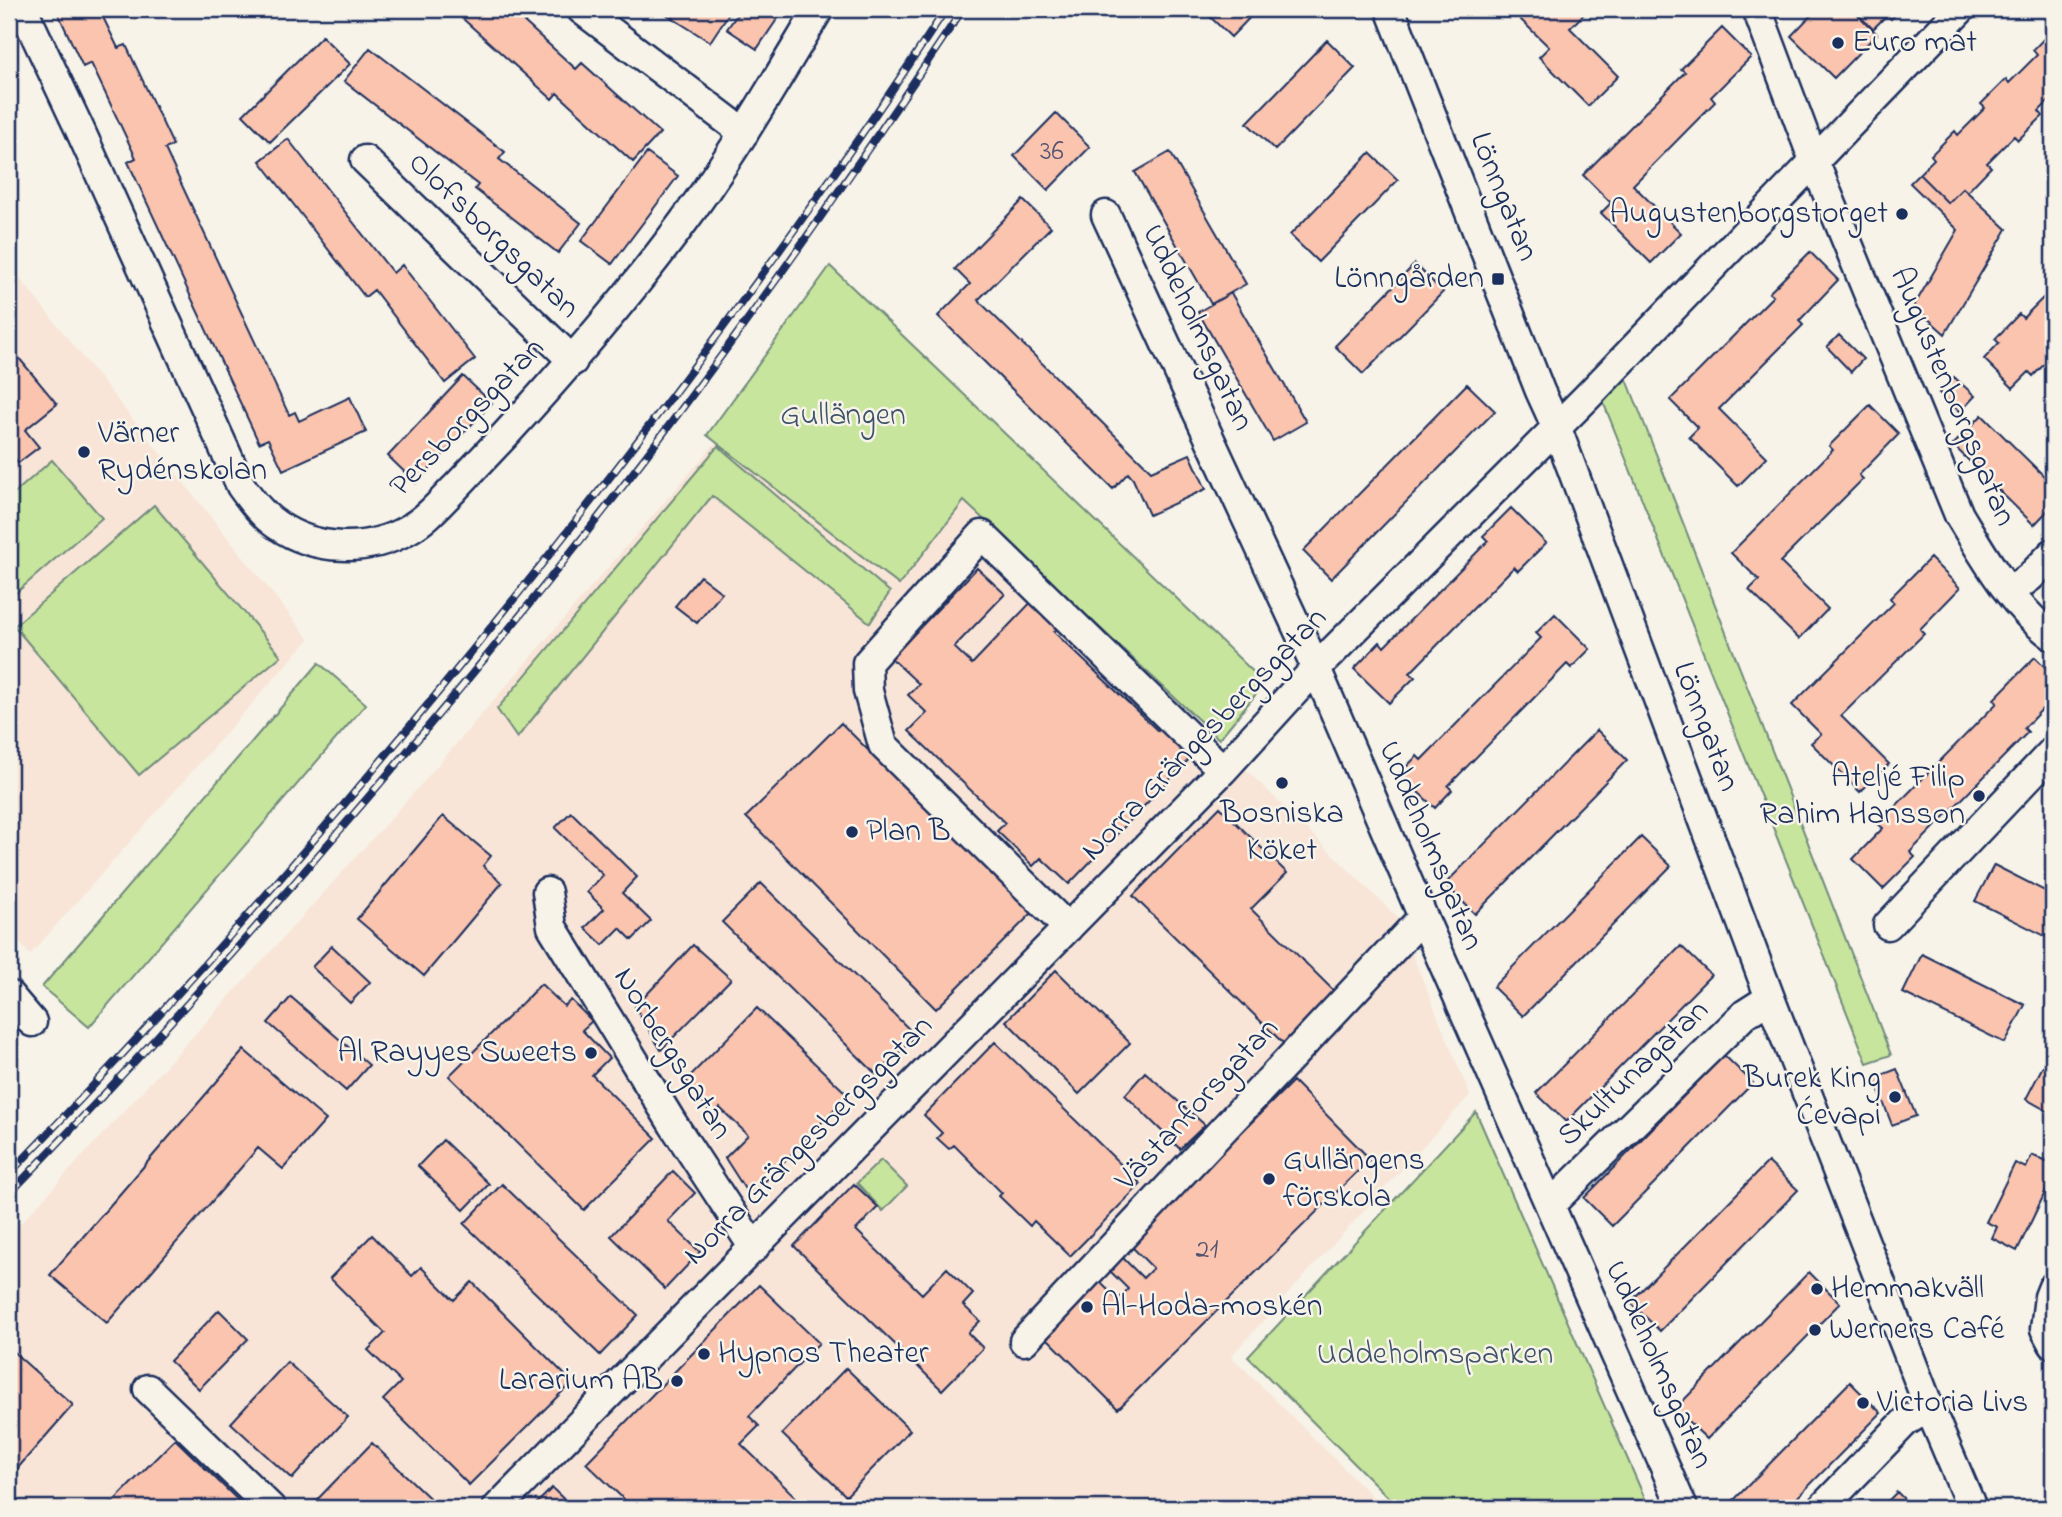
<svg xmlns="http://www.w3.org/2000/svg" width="2062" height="1517" viewBox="0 0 2062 1517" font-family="'Indie Flower',sans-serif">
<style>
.built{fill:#f8e5d7}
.green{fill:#c7e59c;stroke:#718a7d;stroke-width:2}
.building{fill:#fbc4ae;stroke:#1b2f5e;stroke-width:2}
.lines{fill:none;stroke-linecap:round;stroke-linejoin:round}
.minor-casing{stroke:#1b2f5e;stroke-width:33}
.minor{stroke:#f7f3e8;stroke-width:28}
.rail-casing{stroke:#1b2f5e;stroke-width:8}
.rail{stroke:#f7f3e8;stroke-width:5;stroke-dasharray:16;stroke-linecap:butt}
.poi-dot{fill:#1b2f5e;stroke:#f7f3e8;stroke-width:2.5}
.labels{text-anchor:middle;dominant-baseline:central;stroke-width:5;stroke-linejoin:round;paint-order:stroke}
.number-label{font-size:28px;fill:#535472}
.poi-label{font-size:32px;fill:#1b2f5e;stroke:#f7f3e8;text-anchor:start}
.street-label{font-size:32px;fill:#1b2f5e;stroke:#f7f3e8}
.park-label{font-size:32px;fill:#3d536a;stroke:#f7f3e8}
</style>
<rect width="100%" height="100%" fill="#f7f3e8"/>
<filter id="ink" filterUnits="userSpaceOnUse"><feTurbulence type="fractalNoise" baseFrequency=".0143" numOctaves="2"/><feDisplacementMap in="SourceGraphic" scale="14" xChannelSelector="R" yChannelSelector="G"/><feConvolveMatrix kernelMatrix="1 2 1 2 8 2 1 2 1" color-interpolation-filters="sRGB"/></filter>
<g filter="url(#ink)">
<!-- built -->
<path class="built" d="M9 265 309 639 30 955 9 930Z
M717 441 970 500 1397 917 1470 1095 1231 1356 1384 1508H9V1236L254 970 419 787Z"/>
<!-- green -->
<path class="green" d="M830 266 1265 683 1219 739 964 501 899 585 707 435Z
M1626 377 1891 1055 1867 1063 1602 399Z
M718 446 890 592 870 623 712 496 517 738 497 709Z
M52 460 102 518 9 599V498Z
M154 505 281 656 139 775 14 626Z
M319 663 366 704 89 1027 42 987Z
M1476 1112 1649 1508H1399L1248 1357Z
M881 1160 907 1186 883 1211 857 1183Z"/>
<!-- building -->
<path class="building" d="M56 9H99L118 48 126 45 173 145 165 149 289 415 295 412 299 421 350 397 366 432 283 470 268 439 259 443 128 162 136 158 91 63 83 67Z
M452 9H510L576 69 582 63 660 133 633 162 557 93 552 99Z
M658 9H729L731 10 710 42Z
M741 9H784L757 49 727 29Z
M1202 9H1258L1231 37Z
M1530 9H1589L1570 28 1618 76 1588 106 1539 57 1549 47 1520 19Z
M1817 9H1852L1877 34 1834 78 1791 36Z
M1852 9H1901L1891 19 1887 15 1873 29Z
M1722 28 1751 57 1711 97 1715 102 1633 185 1681 233 1651 263 1601 213 1611 203 1583 175 1685 72 1681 69Z
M2053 29V97L2039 111 2043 116 2018 140 2014 136 1987 163 1991 167 1967 192 1963 188 1948 203 1919 174 1934 159 1931 155 1955 131 1958 135 1985 108 1981 104 2006 79 2009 83 2037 55 2033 50Z
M322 36 350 64 270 142 243 115Z
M1327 40 1355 68 1275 150 1247 123Z
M370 48 505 152 499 159 581 223 558 253 475 189 478 185 344 81Z
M1056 113 1090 147 1048 190 1014 156Z
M288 139 393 273 402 265 475 359 445 383 374 290 365 297 260 161Z
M1170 152 1246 284 1211 304 1135 172Z
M647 153 678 176 612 264 581 241Z
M1370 153 1398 180 1318 262 1290 235Z
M1919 174 1948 203 1963 188 2007 229 1945 334 1914 306 1958 230 1910 183Z
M1023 200 1051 227 978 300 1151 471 1190 454 1206 489 1149 515 1133 479 1128 473 1113 489 938 316 970 284 955 269Z
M1810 252 1838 280 1799 321 1803 325 1719 409 1767 457 1738 486 1689 437 1698 428 1670 400 1773 296 1769 293Z
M1415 264 1443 292 1363 374 1335 346Z
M2053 280V355L2033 376 2029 372 2013 388 1984 359 1999 343 1995 339 2019 314 2023 318 2050 291 2046 287Z
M1231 293 1306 422 1273 441 1198 312Z
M1839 335 1863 359 1851 372 1827 347Z
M9 346 57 404 25 430 39 447 18 463 9 451Z
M463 376 492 403 416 483 388 456Z
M1954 377 1975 396 1960 412 1939 393Z
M1467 384 1495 411 1331 579 1303 551Z
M1870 405 1899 434 1859 475 1863 479 1780 562 1828 609 1799 639 1749 590 1759 580 1731 553 1833 450 1829 446Z
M1982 415 2053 485V505L2034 525 1953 445Z
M1511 508 1546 543 1518 571 1514 567 1410 673 1415 677 1389 703 1354 669 1380 642 1384 647 1488 541 1483 536Z
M1930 558 1960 588 1920 629 1924 634 1841 716 1889 764 1860 792 1811 743 1821 734 1792 705 1894 603 1890 598Z
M977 568 1005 594 954 647 972 664 1038 595 1065 621 1054 632 1158 731 1167 722 1197 751 1069 884 1041 858 1033 866 997 831 1005 823 909 731 927 713 908 695 919 684 891 658Z
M700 576 722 593 697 623 675 606Z
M1555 614 1590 649 1571 668 1567 664 1448 786 1452 790 1435 808 1399 774 1417 756 1421 760 1541 638 1536 633Z
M2035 657 2053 675V698L2024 728 2028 732 1910 852 1915 857 1883 889 1853 859 1883 828 1878 824 1997 703 1994 699Z
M841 723 931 813 936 809 1036 909 936 1009 746 817Z
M1597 730 1627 760 1475 914 1445 884Z
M1220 807 1287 873 1251 909 1335 992 1284 1044 1133 896Z
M571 812 637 877 622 893 651 921 632 940 620 928 603 945 585 928 604 909 587 892 603 875 555 828Z
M443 816 491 856 483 866 502 883 424 976 357 919Z
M1641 837 1671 866 1523 1016 1493 987Z
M1994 865 2053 895V940L1975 901Z
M761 883 916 1036 877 1075 722 922Z
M693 945 731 979 661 1050 635 1007Z
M332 946 370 982 350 1003 312 967Z
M1681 946 1711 975 1566 1122 1536 1093Z
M1922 954 2025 1005 2005 1043 1903 993Z
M1056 970 1130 1043 1079 1094 1006 1021Z
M541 984 564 1006 571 1000 592 1021 582 1030 609 1058 592 1075 656 1138 584 1210 449 1076Z
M291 997 369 1065 346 1091 268 1023Z
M757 1008 848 1095 750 1197 725 1158 748 1135 720 1108 713 1116 686 1080Z
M995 1042 1141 1184 1070 1256 1034 1221 1030 1226 999 1196 1002 1193 954 1145 949 1149 937 1138 942 1133 924 1115Z
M244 1050 326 1120 283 1169 258 1148 107 1323 50 1275Z
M1724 1055 1753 1083 1612 1226 1584 1198Z
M2043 1066 2053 1072V1114L2026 1099Z
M1897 1069 1916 1116 1892 1125 1874 1078Z
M1145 1072 1205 1125 1180 1149 1125 1095Z
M1293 1081 1370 1159 1118 1409 1043 1334 1098 1280 1118 1300 1128 1289 1108 1269 1121 1256 1143 1278 1153 1268 1129 1244Z
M443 1140 489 1184 464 1210 418 1166Z
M2032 1155 2053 1165V1176L2017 1251 1992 1238 1997 1227 1986 1222 2015 1163 2026 1168Z
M1768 1162 1798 1190 1660 1331 1630 1302Z
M673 1171 695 1193 668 1221 700 1252 665 1289 611 1236Z
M502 1184 638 1315 600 1355 464 1224Z
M854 1184 878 1207 856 1230 922 1294 947 1268 973 1294 963 1305 980 1321 968 1333 983 1348 942 1390 794 1246Z
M372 1235 412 1276 421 1267 454 1300 472 1282 572 1382 469 1485 383 1400 401 1382 368 1350 385 1333 330 1278Z
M1809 1272 1840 1303 1707 1439 1675 1409Z
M759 1285 819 1343 749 1416 759 1426 741 1444 807 1508H693L687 1502 681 1508H633L586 1463Z
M219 1310 248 1339 199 1389 170 1361Z
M9 1348 73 1405 9 1478Z
M287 1362 348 1417 292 1479 231 1423Z
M846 1368 910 1430 846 1496 782 1434Z
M1850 1382 1881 1413 1787 1508H1726Z
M175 1439 246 1508H107Z
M372 1443 421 1490 440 1508H316L312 1505Z
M552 1488 573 1508H532Z
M1897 1492 1913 1508H1881Z"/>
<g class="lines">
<defs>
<path id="minor" d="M23 9 80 130 241 486C251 500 262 515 277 525 315 551 367 553 407 530 426 520 440 503 455 488 472 470 489 452 506 434 571 363 635 289 692 210 738 146 778 77 819 9
M581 9 744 133
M1390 9 1540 391 1556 426 1770 998 1929 1407 1972 1508
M1757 9 1814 161 1959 515C1985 558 2012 607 2053 636
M365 160 573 361
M1106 215 1316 668 1423 917 1683 1508
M2010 592 2030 577 2053 553
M547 892 552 927 673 1124 754 1248
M1888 925 2053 751
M1068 928 883 745 868 691 867 663 982 535 1223 770
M9 995 32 1022
M1550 1205 1745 1014 1770 998
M2053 1287 2049 1297 2045 1329 2053 1344
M1024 1341 1423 917
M148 1389 271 1508
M497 1508 1223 770 1316 668 1587 397 1961 9
M1822 1508 1905 1422 1929 1407"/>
</defs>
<!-- minor casing -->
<use href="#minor" class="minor-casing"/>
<!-- minor -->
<use href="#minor" class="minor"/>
<defs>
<path id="rail" d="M9 1174C194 983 368 782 534 574 679 391 818 204 946 9
M9 1194C121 1079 229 959 334 837 462 689 587 537 704 379 794 258 879 134 963 9"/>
</defs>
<!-- rail casing -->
<use href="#rail" class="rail-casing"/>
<!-- rail -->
<use href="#rail" class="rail"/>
</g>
</g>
<!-- markers -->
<g class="poi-dot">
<circle cx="1838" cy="43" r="7"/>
<circle cx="1902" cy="214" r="7"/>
<rect x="1491" y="272" width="14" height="14" rx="3.5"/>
<circle cx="84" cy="452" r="7"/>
<circle cx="1282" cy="783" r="7"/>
<circle cx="1979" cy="796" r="7"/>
<circle cx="852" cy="832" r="7"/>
<circle cx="591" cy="1053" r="7"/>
<circle cx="1895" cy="1097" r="7"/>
<circle cx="1269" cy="1179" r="7"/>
<circle cx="1817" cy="1289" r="7"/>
<circle cx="1087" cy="1307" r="7"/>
<circle cx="1815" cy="1330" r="7"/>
<circle cx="704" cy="1354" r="7"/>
<circle cx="677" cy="1381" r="7"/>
<circle cx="1863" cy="1403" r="7"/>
</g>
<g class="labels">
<!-- number labels -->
<g class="number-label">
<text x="1052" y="152">36</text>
<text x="1207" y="1250">21</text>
</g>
<!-- poi labels -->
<g class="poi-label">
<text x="1852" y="43">Euro mat</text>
<text x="1888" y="214" text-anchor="end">Augustenborgstorget</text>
<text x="1484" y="279" text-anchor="end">Lönngården</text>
<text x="98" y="434">Värner<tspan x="98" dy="37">Rydénskolan</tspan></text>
<text x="1965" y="778" text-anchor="end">Ateljé Filip<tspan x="1965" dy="37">Rahim Hansson</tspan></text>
<text x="1282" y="814" text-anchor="middle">Bosniska<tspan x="1282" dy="37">Köket</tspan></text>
<text x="866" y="832">Plan B</text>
<text x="577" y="1053" text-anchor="end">Al Rayyes Sweets</text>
<text x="1881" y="1079" text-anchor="end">Burek King<tspan x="1881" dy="37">Ćevapi</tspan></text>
<text x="1283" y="1161">Gullängens<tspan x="1283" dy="37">förskola</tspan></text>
<text x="1831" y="1289">Hemmakväll</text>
<text x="1101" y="1307">Al-Hoda-moskén</text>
<text x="1829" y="1330">Werners Café</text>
<text x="718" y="1354">Hypnos Theater</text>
<text x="663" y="1381" text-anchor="end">Lararium AB</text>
<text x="1877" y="1403">Victoria Livs</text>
</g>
<!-- street labels -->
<g class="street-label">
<text transform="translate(1503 197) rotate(68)">Lönngatan</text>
<text transform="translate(493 236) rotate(44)">Olofsborgsgatan</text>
<text transform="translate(1197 328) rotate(65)">Uddeholmsgatan</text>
<text transform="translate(1952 397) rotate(67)">Augustenborgsgatan</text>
<text transform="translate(468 418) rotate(-46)">Persborgsgatan</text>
<text transform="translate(1705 727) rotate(69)">Lönngatan</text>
<text transform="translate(1205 735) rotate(-46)">Norra Grängesbergsgatan</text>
<text transform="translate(1430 846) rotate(67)">Uddeholmsgatan</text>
<text transform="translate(672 1054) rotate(58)">Norbergsgatan</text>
<text transform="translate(1634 1074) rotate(-44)">Skultunagatan</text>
<text transform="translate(1198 1105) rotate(-47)">Västanforsgatan</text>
<text transform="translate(809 1141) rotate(-45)">Norra Grängesbergsgatan</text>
<text transform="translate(1658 1365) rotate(66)">Uddeholmsgatan</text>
</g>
<!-- park labels -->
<g class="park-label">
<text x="843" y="416">Gullängen</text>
<text x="1435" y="1355">Uddeholmsparken</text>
</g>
</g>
<!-- margin -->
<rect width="2062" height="1517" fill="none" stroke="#f7f3e8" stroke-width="35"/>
<rect x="18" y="18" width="2027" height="1482" fill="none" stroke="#1b2f5e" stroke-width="2.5" filter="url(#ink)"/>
</svg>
